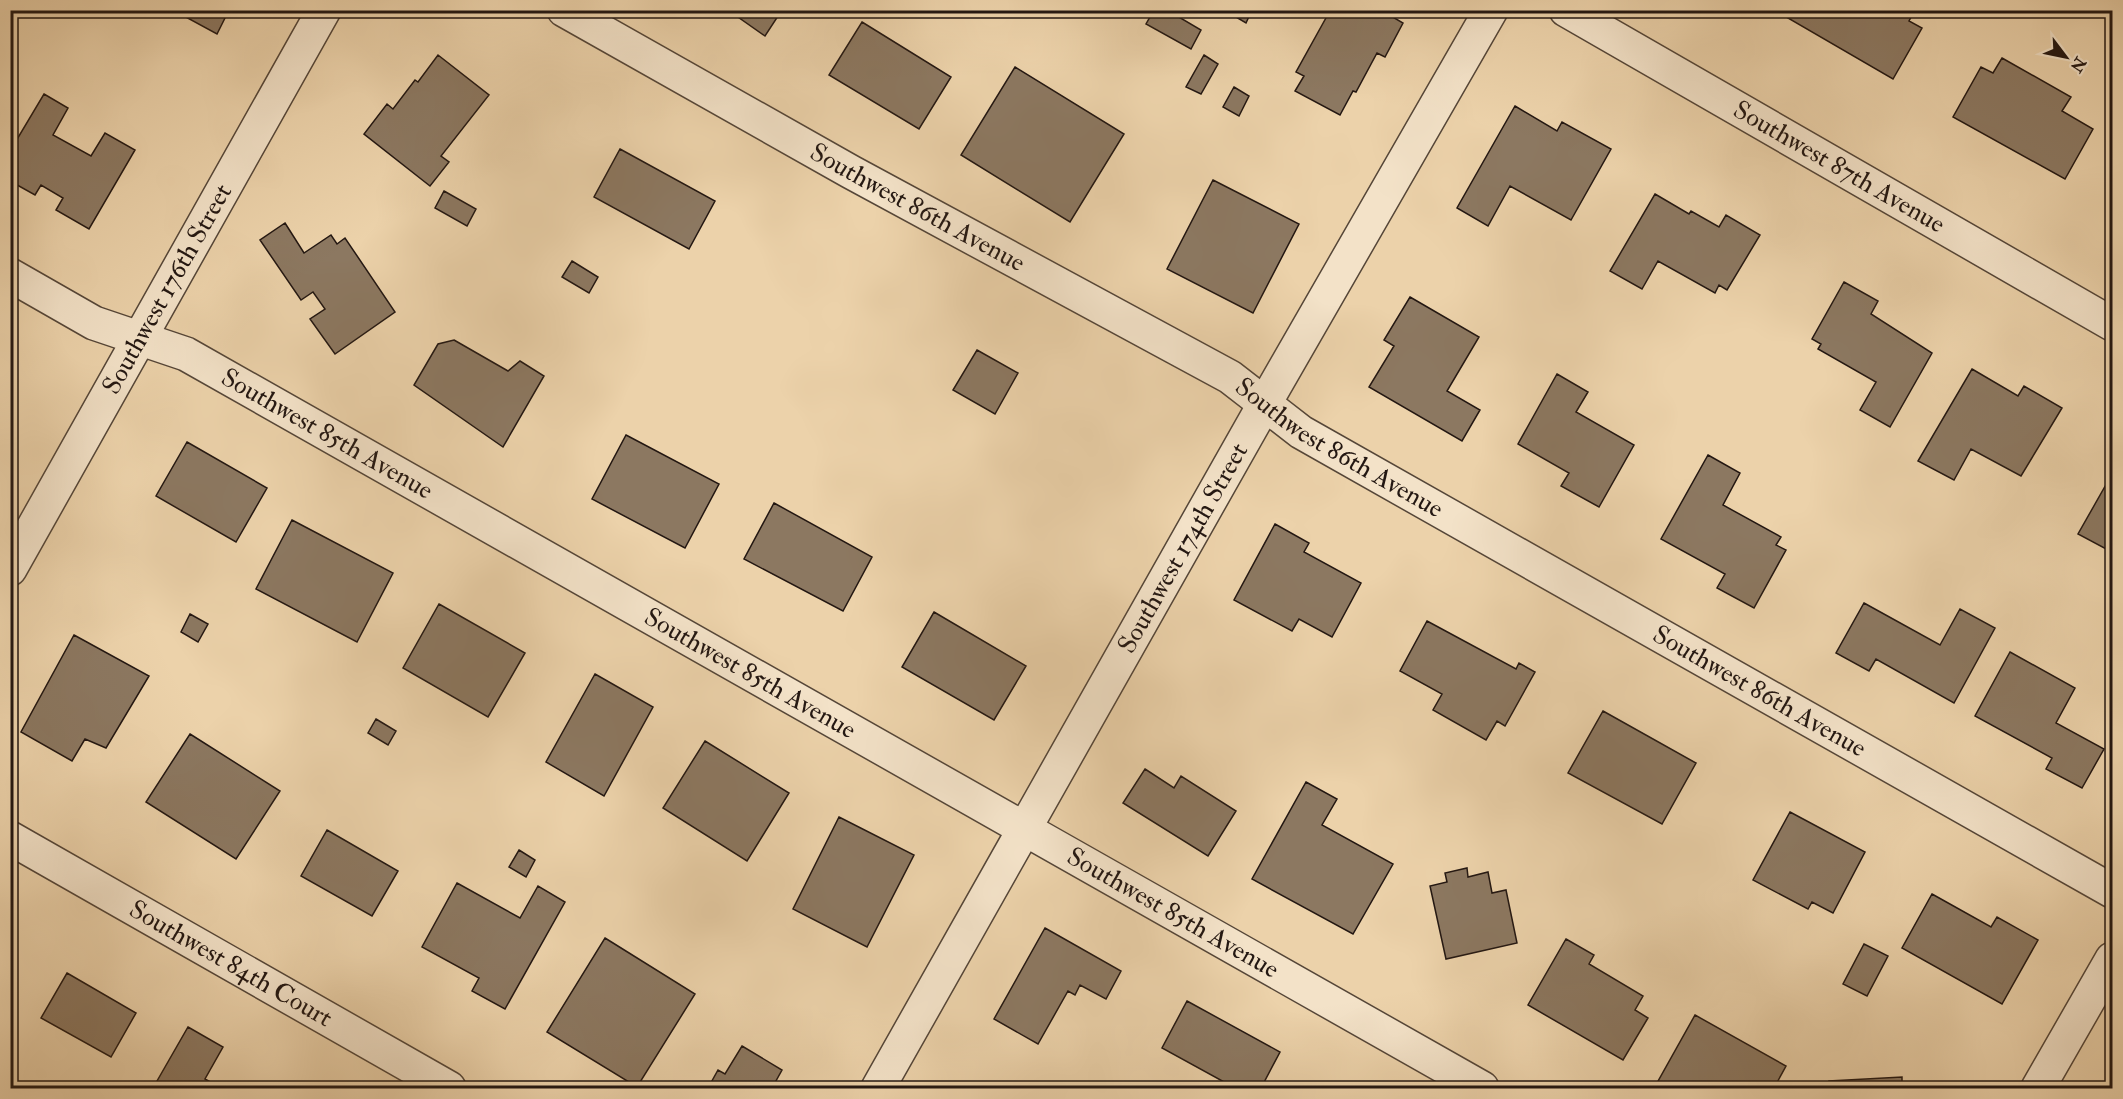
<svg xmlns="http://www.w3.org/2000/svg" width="2123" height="1099" viewBox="0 0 2123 1099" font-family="'IM FELL Double Pica',serif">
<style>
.building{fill:#8c7861;stroke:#231712;stroke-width:1.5}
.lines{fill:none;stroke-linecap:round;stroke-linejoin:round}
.minor-casing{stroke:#554638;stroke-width:36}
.tertiary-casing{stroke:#554638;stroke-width:36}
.minor{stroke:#f3e2c8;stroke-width:33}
.tertiary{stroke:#f3e2c8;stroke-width:33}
.labels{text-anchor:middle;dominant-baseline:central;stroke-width:5;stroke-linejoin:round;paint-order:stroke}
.street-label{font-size:26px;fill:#231712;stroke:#f3e2c8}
</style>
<rect width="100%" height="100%" fill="#ecd2aa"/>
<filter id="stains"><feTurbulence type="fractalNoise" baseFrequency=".00333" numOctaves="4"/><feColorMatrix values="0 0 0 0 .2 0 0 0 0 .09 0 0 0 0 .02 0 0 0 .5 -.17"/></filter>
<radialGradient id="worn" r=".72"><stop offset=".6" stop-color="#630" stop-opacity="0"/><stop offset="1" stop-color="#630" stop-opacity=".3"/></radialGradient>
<!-- building -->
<path class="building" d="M185 10H229L217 34 182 15Z
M728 10H782L765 36Z
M1154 10H1167L1201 30 1191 49 1146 24Z
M1224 10H1252L1246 23Z
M1317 10H1381L1403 23 1385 57 1377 53 1356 92 1353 91 1340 115 1295 91 1304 76 1296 72 1327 16Z
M1783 10H1915L1909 21 1922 28 1893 79 1781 14Z
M862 22 951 77 919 129 829 75Z
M438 55 489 95 441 156 449 162 430 186 364 134 387 104 393 109 415 80 418 82Z
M1204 55 1218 64 1201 94 1186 87Z
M2002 58 2071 97 2062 111 2093 129 2065 179 1953 117 1981 67 1993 73Z
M1015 67 1124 134 1070 222 961 155Z
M1234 87 1249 96 1239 116 1223 107Z
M44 94 68 108 53 135 91 156 105 133 135 150 89 229 56 210 63 198 41 185 35 195 10 181V151Z
M1515 106 1557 131 1562 122 1611 149 1571 220 1510 186 1488 226 1457 208Z
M620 149 715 201 689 249 594 197Z
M1213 180 1299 224 1253 313 1167 269Z
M444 191 476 209 467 226 435 208Z
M1655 194 1689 214 1691 211 1719 227 1726 215 1760 235 1727 290 1719 285 1715 293 1658 261 1642 289 1610 271Z
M285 223 304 253 331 235 337 244 345 238 395 312 335 354 310 319 325 309 313 292 301 300 260 240Z
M572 261 598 277 589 293 562 277Z
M1844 282 1878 301 1871 314 1932 353 1890 427 1860 410 1876 382 1818 349 1821 344 1812 339Z
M1410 297 1479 337 1447 391 1480 410 1462 441 1369 387 1394 346 1384 340Z
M454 340 508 371 520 361 544 376 503 447 414 385 438 344Z
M977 350 1018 373 995 414 953 390Z
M1972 369 2018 396 2024 386 2062 408 2021 476 1971 449 1954 480 1918 461Z
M1557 374 1588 392 1576 412 1634 445 1599 507 1561 486 1569 473 1518 444Z
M626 435 719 484 685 548 592 499Z
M187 442 267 488 236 542 156 496Z
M1708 455 1740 473 1723 505 1781 537 1776 545 1786 550 1754 608 1717 588 1725 574 1661 539Z
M2112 474V542L2108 550 2078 534Z
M774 503 872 557 843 611 744 559Z
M292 520 393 573 357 642 256 589Z
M1275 524 1309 543 1304 552 1361 583 1332 637 1299 619 1292 631 1234 600Z
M1864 603 1940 645 1960 609 1995 628 1954 703 1876 659 1869 671 1836 653Z
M439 604 525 653 488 717 403 668Z
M934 612 1026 666 994 720 902 667Z
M190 614 208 624 198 642 181 632Z
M1427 621 1516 669 1519 663 1535 672 1505 726 1497 721 1486 740 1433 710 1442 694 1400 671Z
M74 635 149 676 106 748 85 739 72 761 21 732Z
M2010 652 2075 688 2056 723 2104 749 2082 788 2046 769 2052 758 1975 716Z
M595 674 653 707 604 796 546 762Z
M1603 711 1696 763 1662 824 1568 773Z
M376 719 396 731 388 745 368 733Z
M190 734 280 791 236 859 146 802Z
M705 741 789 793 747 861 663 808Z
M1145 769 1174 788 1181 776 1236 811 1208 856 1123 803Z
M1306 782 1337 799 1322 825 1393 864 1353 934 1252 879Z
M1790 812 1865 852 1833 913 1812 902 1808 909 1753 880Z
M839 817 914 855 867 947 793 909Z
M327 830 398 871 372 916 301 876Z
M519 850 535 860 526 877 509 867Z
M1467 868 1468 877 1488 872 1492 893 1506 890 1517 943 1446 959 1430 886 1447 882 1445 873Z
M457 883 520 918 538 886 565 902 505 1009 472 991 479 978 422 947Z
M1932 894 1991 927 1997 917 2038 940 2002 1004 1902 948Z
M1045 928 1121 971 1106 999 1080 985 1075 995 1068 991 1038 1044 994 1019Z
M605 938 695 994 637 1087 547 1032Z
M1566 939 1594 955 1589 964 1643 996 1635 1010 1648 1018 1623 1060 1528 1005Z
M1864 944 1888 956 1867 996 1843 984Z
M67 973 136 1013 111 1057 41 1018Z
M1187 1001 1280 1052 1261 1088H1235L1162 1048Z
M1695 1015 1786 1066 1774 1088H1717L1709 1084 1707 1088H1667L1657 1083Z
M188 1027 223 1047 205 1079 221 1088H153Z
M742 1046 782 1070 772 1088H708L718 1070 725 1074Z
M1902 1077V1088H1830L1829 1081Z"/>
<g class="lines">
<defs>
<g id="minor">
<path id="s1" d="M564 10 851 172 1230 377 1301 432 2112 891"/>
<path id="s2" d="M10 275 94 323 186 354 1482 1088"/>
<path id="s3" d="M10 569 324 10"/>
<path id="s4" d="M10 838 449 1088"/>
<path id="s5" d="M878 1088 1265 403 1491 10"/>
<path d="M2038 1088 2112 959"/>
</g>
<g id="tertiary">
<path id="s6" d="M1566 10 2112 324"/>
</g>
</defs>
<!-- minor casing -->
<use href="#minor" class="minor-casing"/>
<!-- tertiary casing -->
<use href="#tertiary" class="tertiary-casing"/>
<!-- minor -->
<use href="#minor" class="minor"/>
<!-- tertiary -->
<use href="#tertiary" class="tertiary"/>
</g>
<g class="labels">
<!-- street labels -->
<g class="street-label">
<text stroke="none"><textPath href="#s6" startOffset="315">Southwest 87th Avenue</textPath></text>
<text stroke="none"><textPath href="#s1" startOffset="405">Southwest 86th Avenue</textPath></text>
<text stroke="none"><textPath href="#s3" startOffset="321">Southwest 176th Street</textPath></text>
<text stroke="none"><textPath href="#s2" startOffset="356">Southwest 85th Avenue</textPath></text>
<text stroke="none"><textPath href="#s1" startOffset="891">Southwest 86th Avenue</textPath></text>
<text stroke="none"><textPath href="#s5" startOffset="620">Southwest 174th Street</textPath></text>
<text stroke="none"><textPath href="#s2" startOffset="842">Southwest 85th Avenue</textPath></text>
<text stroke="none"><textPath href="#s1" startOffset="1377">Southwest 86th Avenue</textPath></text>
<text stroke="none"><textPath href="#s2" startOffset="1328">Southwest 85th Avenue</textPath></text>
<text stroke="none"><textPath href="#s4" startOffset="254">Southwest 84th Court</textPath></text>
</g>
</g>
<!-- margin -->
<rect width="2123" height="1099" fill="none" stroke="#ecd2aa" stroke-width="36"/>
<rect x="12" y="12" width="2099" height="1075" fill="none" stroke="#231712" stroke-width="3"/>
<rect x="18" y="18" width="2087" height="1063" fill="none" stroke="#231712" stroke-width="1.5"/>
<!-- north arrow -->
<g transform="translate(2066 57) rotate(122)" stroke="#f3e2c8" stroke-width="4.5" paint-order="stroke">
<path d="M0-4.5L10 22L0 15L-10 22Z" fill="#231712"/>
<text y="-9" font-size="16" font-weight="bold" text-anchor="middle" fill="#231712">N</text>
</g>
<rect width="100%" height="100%" filter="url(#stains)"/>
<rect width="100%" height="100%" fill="url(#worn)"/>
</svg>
